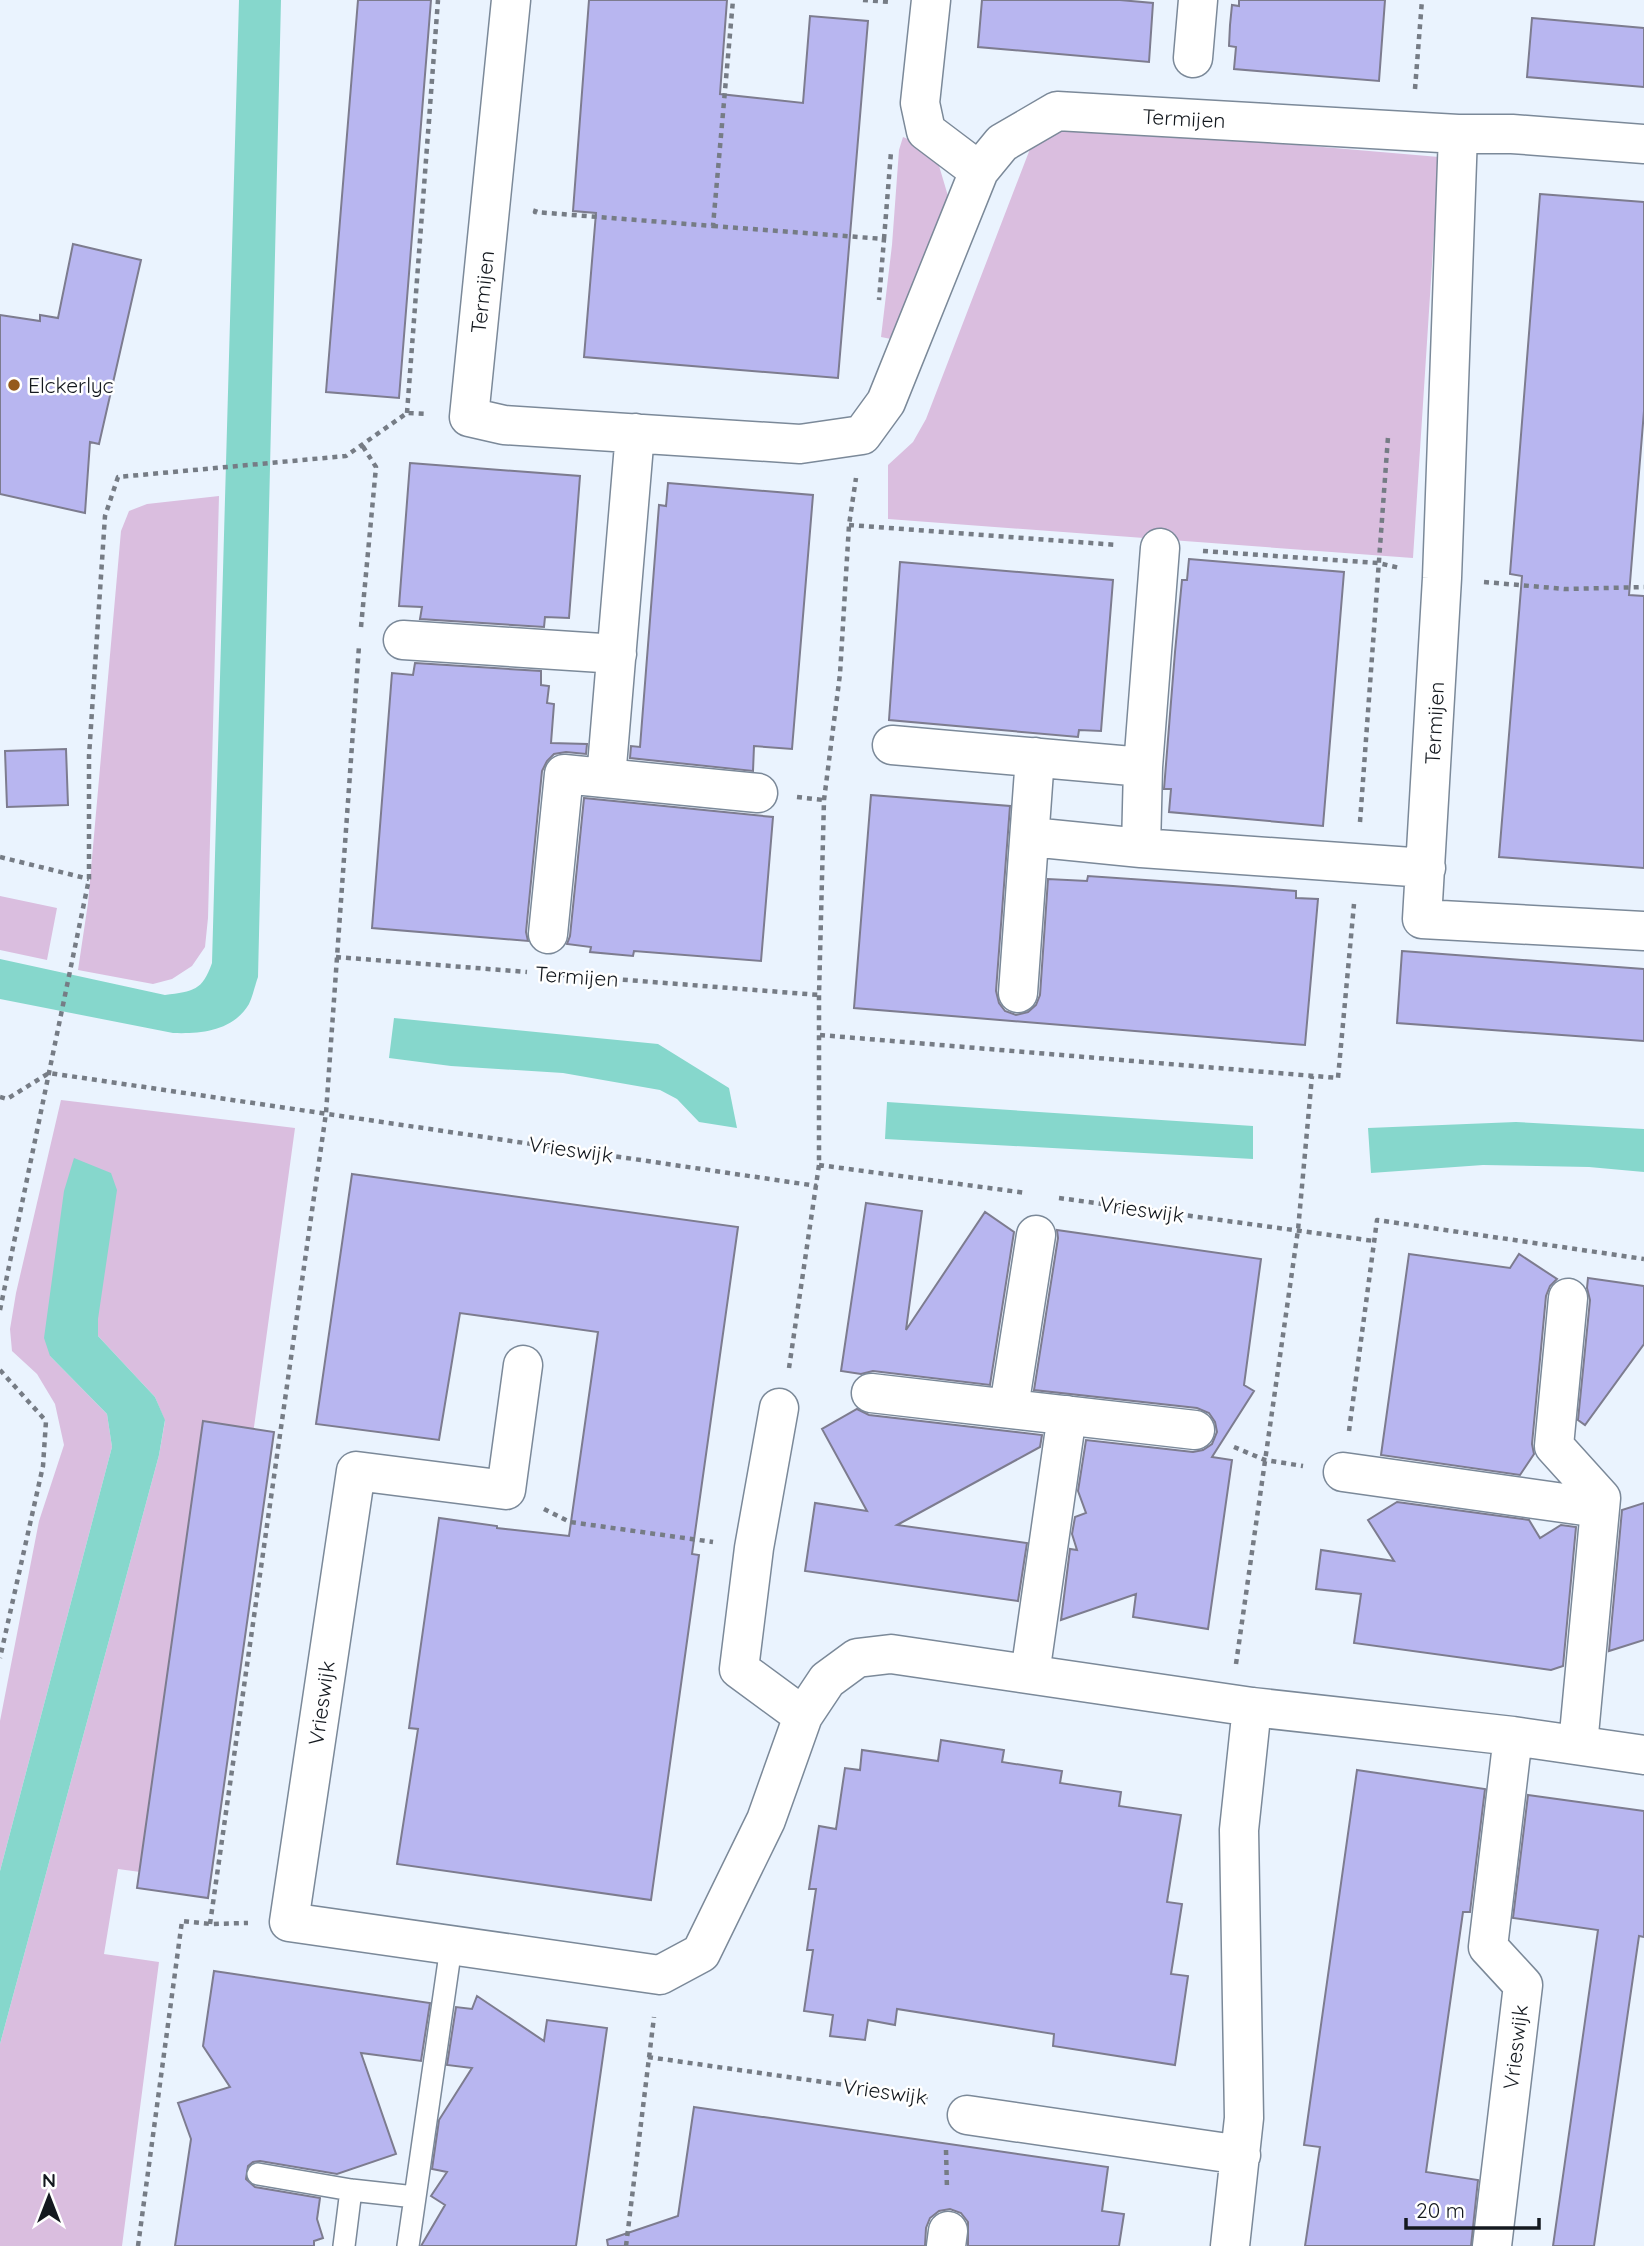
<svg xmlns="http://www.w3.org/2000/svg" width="1644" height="2246" viewBox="0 0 1644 2246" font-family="Quicksand,sans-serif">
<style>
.green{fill:#dabedf}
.water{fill:#86d7cc}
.building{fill:#b8b6f0;stroke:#7d7c8f;stroke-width:2}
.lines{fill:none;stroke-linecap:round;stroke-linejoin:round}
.service-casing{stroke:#7b8999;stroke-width:24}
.minor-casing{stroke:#7b8999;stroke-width:41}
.path{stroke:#767c85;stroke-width:4.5;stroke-dasharray:5 5;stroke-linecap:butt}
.service{stroke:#fff;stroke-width:21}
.minor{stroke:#fff;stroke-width:38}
.poi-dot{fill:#955a1b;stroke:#fff;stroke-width:2.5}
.labels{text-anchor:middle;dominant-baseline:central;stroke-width:5;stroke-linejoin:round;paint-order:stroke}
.street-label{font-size:21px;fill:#14191f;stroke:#fff}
.poi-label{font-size:21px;fill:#14191f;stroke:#fff;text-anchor:start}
</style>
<rect width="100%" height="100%" fill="#eaf3fe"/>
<!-- green -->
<path class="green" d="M1040 123 1439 157 1413 558 888 519V465L913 442 926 419Z
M903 137 922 145 937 159 948 196 896 340 881 337 892 245 899 150Z
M219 496 208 918 205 947 192 966 172 979 153 984 78 970 88 903 121 531 129 511 147 504Z
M0 896 57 908 47 960 0 950Z
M61 1100 295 1128 192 1879 118 1869 104 1954 159 1962 122 2246H0V2044L159 1455 165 1421 155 1397 98 1336V1319L50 1356 107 1414 112 1447 0 1871V1721L39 1521 64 1445 55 1404 37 1374 12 1351 10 1329 16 1293Z"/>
<!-- water -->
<path class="water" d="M239 0H281L258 977C255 985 253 996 249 1004 233 1031 201 1034 173 1033L0 999V959L165 995C194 991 202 991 212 963Z
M394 1018 658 1044 729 1088 737 1128 699 1122 677 1099 660 1090 563 1073 451 1066 389 1058Z
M887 1102 1253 1126V1159L885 1139Z
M1516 1122 1644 1129V1172L1589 1167 1483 1165 1371 1173 1368 1128Z
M74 1158 111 1173 117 1190 98 1319V1336L155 1397 165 1420 159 1455 0 2044V1871L112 1447 107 1414 50 1356 44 1338 64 1191Z"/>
<!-- building -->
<path class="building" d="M358 0H431L399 398 326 392Z
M589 0H727L720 94 803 103 810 16 868 21 838 378 584 357 596 213 573 211Z
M982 0H1120L1153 3 1149 62 978 47Z
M1239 0H1385L1379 81 1234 69 1236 47 1229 46 1230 25 1232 5 1239 6Z
M1532 18 1644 28V87L1527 77Z
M1540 194 1644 202V411L1629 595 1644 596V868L1499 857 1522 576 1510 574Z
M73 244 141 260 99 444 90 442 85 513 0 494V315L40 321V315L58 318Z
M410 463 580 476 569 618 545 617 544 627 420 619 422 607 399 606Z
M668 483 813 495 792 749 754 746 753 771 630 758 631 746 640 747 659 505 666 506Z
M1189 559 1344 572 1323 826 1169 812 1171 789H1164L1175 652 1182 580H1187Z
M900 562 1113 580 1101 731 1079 730 1078 737 889 720Z
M415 663 541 671V685L549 686 547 703 554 704 551 743 587 744 586 754 566 752 554 754 547 761 542 771 526 932 528 941 372 928 392 673 413 675Z
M66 749 68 805 7 807 5 751Z
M871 795 1010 806 996 991 999 1003 1005 1011 1016 1015 1028 1012 1036 1005 1040 995 1048 879 1087 881 1088 876 1233 886 1296 891V898L1318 899 1305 1045 854 1008Z
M584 798 773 817 761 961 634 951 633 956 590 952 591 947 567 944 570 936Z
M1402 951 1644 969V1041L1397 1023Z
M352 1174 738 1227 692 1554 699 1555 651 1900 397 1864 418 1729 409 1728 439 1518 497 1526V1528L569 1536 598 1332 460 1313 439 1440 316 1424Z
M866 1203 922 1211 906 1330 985 1212 1014 1232 990 1385 873 1371 861 1374 841 1371Z
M1057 1230 1261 1259 1244 1385 1254 1391 1212 1457 1232 1460 1208 1629 1133 1617 1136 1594 1061 1620 1070 1549 1077 1550 1072 1534 1075 1517 1086 1513 1078 1491 1086 1440 1193 1452 1203 1450 1212 1444 1217 1432 1215 1422 1209 1413 1197 1408 1034 1390 1058 1238Z
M1409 1254 1510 1268 1519 1254 1557 1279 1550 1286 1546 1296 1532 1444 1534 1454 1520 1475 1381 1455Z
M1588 1278 1644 1286V1344L1585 1425 1578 1420 1590 1300 1587 1288Z
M857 1409 869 1415 1042 1435 1040 1447 897 1525 1027 1543 1018 1601 805 1571 815 1503 867 1511 822 1429Z
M203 1421 274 1432 208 1898 137 1888Z
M1397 1502 1529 1520 1540 1538 1561 1525 1576 1527 1563 1666 1551 1670 1354 1643 1361 1594 1316 1589 1321 1550 1394 1561 1368 1520Z
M1644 1503V1640L1609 1651 1622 1510Z
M941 1740 1004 1750 1002 1762 1062 1771 1060 1783 1121 1792 1119 1806 1181 1815 1167 1902 1182 1904 1171 1974 1188 1976 1175 2065 1053 2046 1054 2034 897 2009 895 2025 868 2020 865 2040 830 2036 833 2015 804 2011 813 1950H807L816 1889H809L819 1826 836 1829 845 1768 860 1770 862 1750 938 1761Z
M1357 1770 1485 1789 1470 1912H1463L1426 2172 1478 2180 1471 2246H1305L1320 2147 1304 2145Z
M1528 1795 1644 1811V1937L1639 1936 1594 2246H1553L1598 1930 1513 1918Z
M214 1971 430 2003 421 2061 361 2053 396 2154 337 2174 260 2161 253 2162 248 2166 246 2179 255 2187 320 2198 317 2219 323 2238 314 2241V2246H175L191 2139 178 2103 230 2087 203 2046Z
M477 1996 544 2041 547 2020 607 2028 576 2246H421L445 2205 431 2196 447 2172 432 2169 439 2120 472 2068 447 2065 456 2007 472 2009Z
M694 2107 1108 2167 1102 2211 1124 2214 1119 2246H968V2222L961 2213 950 2209 939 2211 930 2218 926 2228 925 2246H608L607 2240 678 2216Z"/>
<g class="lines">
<defs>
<path id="service" d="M258 2174 351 2190 415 2197
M344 2246 351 2190
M408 2246 451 1947"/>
<path id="minor" d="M511 0 469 417 504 425 800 444 862 435 886 402 979 171 1002 143 1057 111 1458 134H1512L1644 144
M931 0 920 103 926 131 979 171
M1193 58 1198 0
M1458 134 1442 578 1422 919 1644 931
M403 640 617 654
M892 745 1143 767
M606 778 635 433
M1031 837 1141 848 1426 868
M1141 848 1143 767 1160 548
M548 934 564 774 758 793
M1018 993 1035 757
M1568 1298 1554 1446 1601 1498 1578 1745
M523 1365 506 1490 356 1471 289 1922 660 1975 701 1953 766 1820 803 1716 827 1680 857 1658 891 1654 1252 1707 1513 1736 1644 1755
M871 1393 1195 1430
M1009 1407 1036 1235
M779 1408 754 1548 739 1669 803 1716
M1343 1472 1599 1508
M1030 1674 1067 1415
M967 2115 1241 2155
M946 2246 948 2231
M1230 2246 1244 2118 1239 1830 1252 1707
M1492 2246 1523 1985 1488 1947 1513 1736"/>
</defs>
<!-- service casing -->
<use href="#service" class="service-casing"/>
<!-- minor casing -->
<use href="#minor" class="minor-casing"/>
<!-- path -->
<path class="path" d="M863 0 890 2
M1415 89 1422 0
M536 209 535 212 713 226 733 0
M713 226 884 239 879 300
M884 239 891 152
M407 413 438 0
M849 525 1117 545
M1203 551 1378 563 1400 568
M1484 582 1565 589 1644 587
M361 627 376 467 362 445
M797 797 823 800
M1360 822 1388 437
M0 857 89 879
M336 957 527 972
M563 975 819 995
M820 1035 1338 1078 1354 904
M0 1097 7 1099 49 1073 817 1186
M819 1165 1026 1193
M1059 1198 1374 1241
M0 1310 89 879V756L105 516 118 477 346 456 407 413 427 414
M789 1368 819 1165V995L824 800 840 674 849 525 856 478
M0 1370 46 1421 43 1466 0 1658
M1349 1431 1377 1220 1644 1259
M1234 1447 1265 1460 1303 1466
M544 1509 570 1522 713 1542
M1236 1664 1298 1230 1312 1076
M210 1924 326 1113 359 646
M648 2057 928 2097
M946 2150 947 2190
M138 2246 182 1921 210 1924 248 1923
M626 2246 654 2017"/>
<!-- service -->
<use href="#service" class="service"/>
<!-- minor -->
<use href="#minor" class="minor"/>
</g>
<!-- markers -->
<circle class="poi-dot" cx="14" cy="385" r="7"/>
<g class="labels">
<!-- street labels -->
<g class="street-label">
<text transform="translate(1184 118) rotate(3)">Termijen</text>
<text transform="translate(482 292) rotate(-84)">Termijen</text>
<text transform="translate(1434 723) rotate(-87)">Termijen</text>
<text transform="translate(577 976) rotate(4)">Termijen</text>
<text transform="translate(571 1149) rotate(8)">Vrieswijk</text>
<text transform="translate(1142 1209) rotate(8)">Vrieswijk</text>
<text transform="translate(321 1703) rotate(-82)">Vrieswijk</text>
<text transform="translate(1515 2047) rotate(-83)">Vrieswijk</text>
<text transform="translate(885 2091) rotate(8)">Vrieswijk</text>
</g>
<!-- poi labels -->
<g class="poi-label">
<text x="28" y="385">Elckerlyc</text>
</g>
</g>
<!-- north arrow -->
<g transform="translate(49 2197)" stroke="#ffffff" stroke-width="5" paint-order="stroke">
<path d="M0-5L12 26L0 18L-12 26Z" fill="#14191f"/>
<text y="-10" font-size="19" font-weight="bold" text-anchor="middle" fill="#14191f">N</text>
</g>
<!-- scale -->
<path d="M1406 2218v10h133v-10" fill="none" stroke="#14191f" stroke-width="3.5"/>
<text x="1416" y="2218" font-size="21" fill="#14191f" stroke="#ffffff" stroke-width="5" paint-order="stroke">20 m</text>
</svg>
